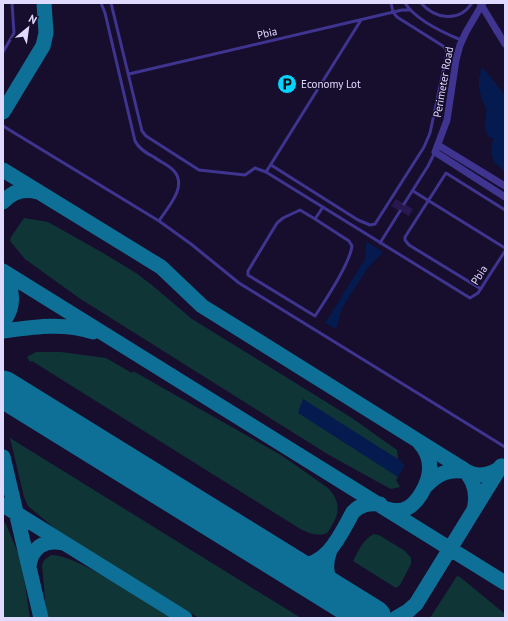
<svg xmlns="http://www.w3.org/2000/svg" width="508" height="621" viewBox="0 0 508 621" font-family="'PT Sans',sans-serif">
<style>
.green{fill:#103537}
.water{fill:#051a4f}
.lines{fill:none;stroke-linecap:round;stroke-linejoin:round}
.taxiway{stroke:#0e7096;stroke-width:15}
.runway{stroke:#0e7096;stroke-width:37}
.building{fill:#28184f}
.service{stroke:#3f3490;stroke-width:3}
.tertiary{stroke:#3f3490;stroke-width:7}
.tertiary-bridge{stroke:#3f3490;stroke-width:7}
.labels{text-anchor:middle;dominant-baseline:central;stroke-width:3;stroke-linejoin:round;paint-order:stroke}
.street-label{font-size:11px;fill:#e1daff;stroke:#160e2c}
.poi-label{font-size:11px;fill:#e1daff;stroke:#160e2c;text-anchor:start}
</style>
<rect width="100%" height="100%" fill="#160e2c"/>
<!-- green -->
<path class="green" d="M24 218 48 222 103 253 136 273 153 286 192 319 352 418 397 450 398 460 401 461 404 466 396 480 400 487 391 489 387 487 329 455 79 298 25 259 10 241 11 237Z
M36 352H61L106 358 132 373 133 371 281 455 328 488C339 499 341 512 332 525 331 527 329 531 327 533 319 537 309 533 302 530L32 361 30 362 27 357Z
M10 438 301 618H199L59 532 28 506 24 497Z
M3 521 6 524 20 558 25 584 30 618H3Z
M374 534 379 535 405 551 411 558V564L400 585 396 588 353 561C358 552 363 539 374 534Z
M51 555C76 554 147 603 171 618H48L46 611 42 565 44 560Z
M457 576 460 577 505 614V618H430Z"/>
<!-- water -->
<path class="water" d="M483 68 505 95V172L494 162 491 152 493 138H490C480 127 488 120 486 108 485 105 482 102 482 99 479 90 477 80 481 71L480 69Z
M367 242 383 252 367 269 342 308 336 329 325 323 365 259 366 244Z
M303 399 401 461 404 466 398 477 298 413Z"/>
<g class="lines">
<!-- taxiway -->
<path class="taxiway" d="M3 112 43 46 46 33 44 3
M3 170 161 267 202 306 468 472C479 478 493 474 502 466
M3 202C12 192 24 188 38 192
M3 271 505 583
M3 273C14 289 15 307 3 322
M3 331C33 327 63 322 93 332
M3 457 41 618
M462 468C474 479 478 494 474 510
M426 486C438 473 450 468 468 472
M3 505 185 618
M388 509C403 514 413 507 421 494 432 476 434 458 419 442
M330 550C322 571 329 582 342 599
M278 559C285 562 292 564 299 565 328 566 341 533 353 512 361 504 369 503 380 504
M29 567C31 548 44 539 63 543
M364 613 375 618
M396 618 408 611 416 604 501 466"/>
<!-- runway -->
<path class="runway" d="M3 389 373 618"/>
</g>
<!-- building -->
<path class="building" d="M396 199 413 209 409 216 391 206Z"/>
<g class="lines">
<!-- service -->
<path class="service" d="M101 3 105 13 135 141C139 149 146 153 154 157 160 162 169 165 174 171 188 187 167 208 159 221
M111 3 142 131 146 136 199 170 245 175 255 168 266 172 470 298 478 293 505 251
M405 3C415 19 444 33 461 40
M421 3C435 19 459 23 472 3
M3 52 14 33 12 3
M129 74 402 10H410
M3 126 159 221 191 244 239 283 505 447
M271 165 358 220 370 225 375 224 424 147 430 133 447 53 446 49 443 46 397 17 393 12 391 3
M266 172 361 20
M413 191 505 248
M404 204 428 166 435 152
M315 219 349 241 352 246C350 263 325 301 315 316L248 275V271L277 223 283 218 300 210 315 219 323 207
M380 243 400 211
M481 289 409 245 405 240V237L446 173 505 210"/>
<!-- tertiary -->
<path class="tertiary" d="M483 3 466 32 460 45 456 60 447 120 435 152 505 197
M497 31 505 44
M438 145 505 186"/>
<!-- tertiary-bridge -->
<path class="tertiary-bridge" d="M480 3 497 31"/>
</g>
<!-- icons -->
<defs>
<symbol id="parking-disc" viewBox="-11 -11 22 22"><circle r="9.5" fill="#06d3ff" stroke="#160e2c"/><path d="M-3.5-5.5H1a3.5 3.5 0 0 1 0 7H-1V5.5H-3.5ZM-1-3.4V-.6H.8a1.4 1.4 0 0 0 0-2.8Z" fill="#111"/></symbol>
</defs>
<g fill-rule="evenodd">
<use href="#parking-disc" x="276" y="73" width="22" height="22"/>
</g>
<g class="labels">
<!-- street labels -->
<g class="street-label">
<text transform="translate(267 33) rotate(-13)">Pbia</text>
<text transform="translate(443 82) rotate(-80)">Perimeter Road</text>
<text transform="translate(479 275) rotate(-58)">Pbia</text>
</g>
<!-- poi labels -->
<g class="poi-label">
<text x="301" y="84">Economy Lot</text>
</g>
</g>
<!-- border -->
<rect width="508" height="621" fill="none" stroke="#e1daff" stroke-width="8"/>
<!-- north arrow -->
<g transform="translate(28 28) rotate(29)" stroke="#160e2c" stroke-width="3" paint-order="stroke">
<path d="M0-3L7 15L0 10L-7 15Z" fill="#e1daff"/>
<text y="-6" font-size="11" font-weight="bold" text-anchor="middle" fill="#e1daff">N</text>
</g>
</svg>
